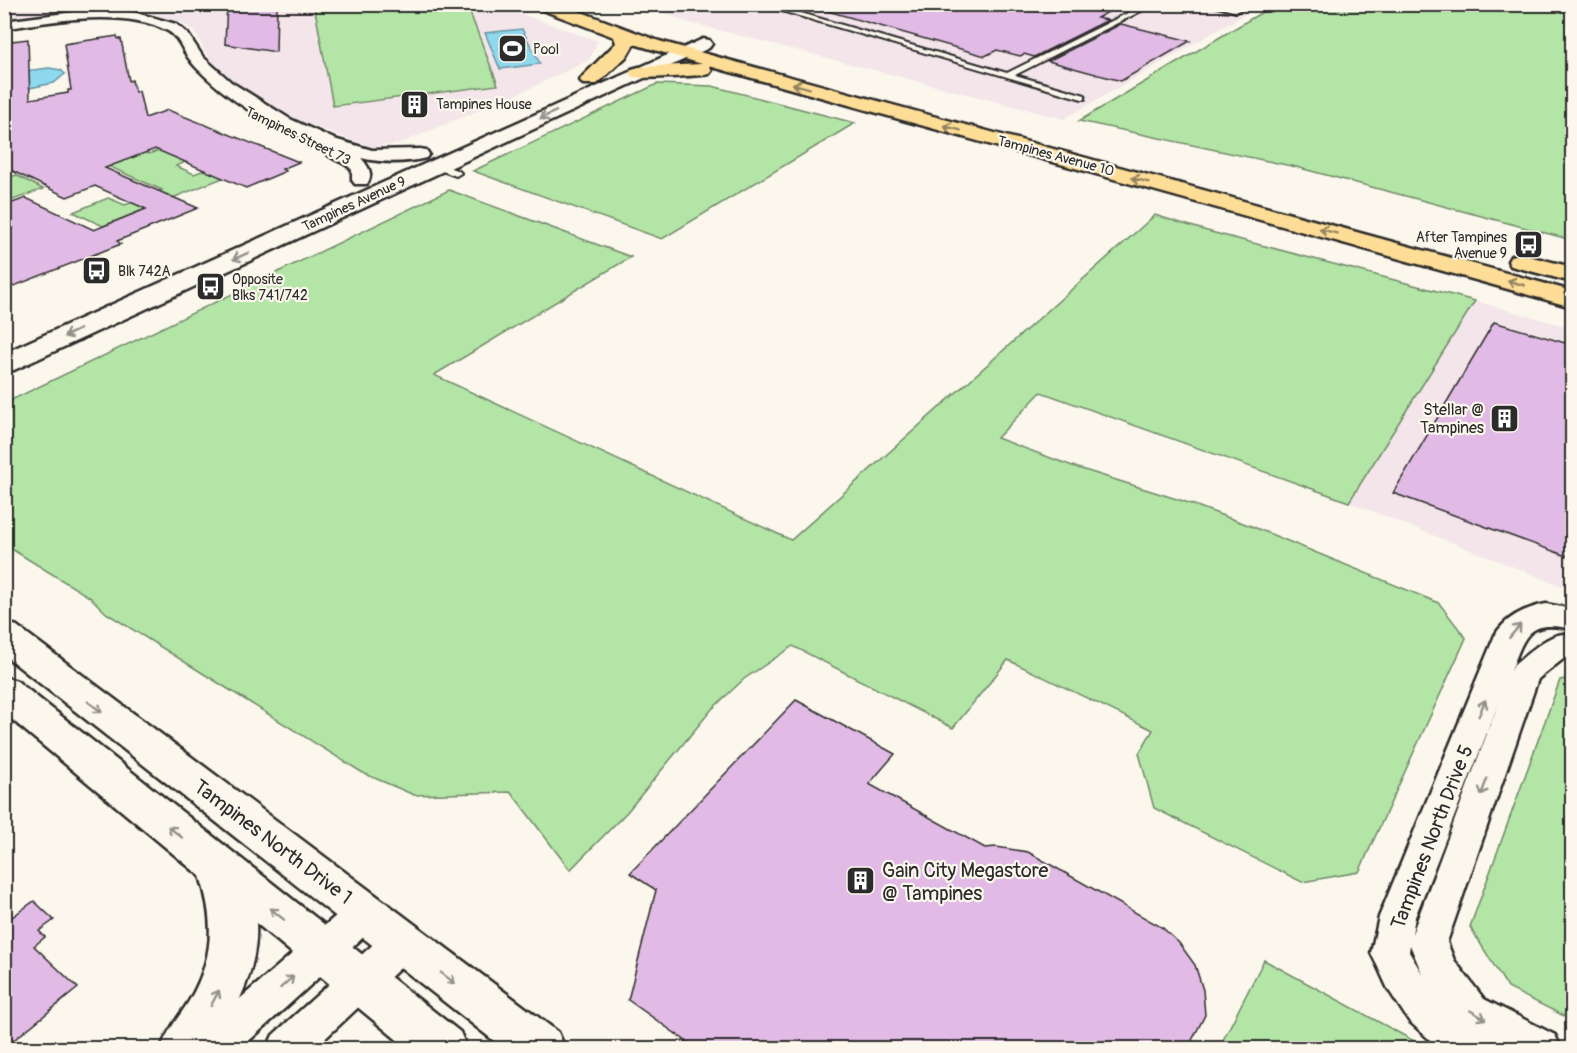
<svg xmlns="http://www.w3.org/2000/svg" width="1577" height="1053" viewBox="0 0 1577 1053" font-family="Pangolin,sans-serif">
<style>
.built{fill:#f3e5ea}
.green{fill:#b3e5a6;stroke:#6f8868;stroke-width:1.5}
.water{fill:#8fd9ef;stroke:#6793a1;stroke-width:1.5}
.building{fill:#e1bbe5;stroke:#2b2b2b;stroke-width:1.5}
.lines{fill:none;stroke-linecap:round;stroke-linejoin:round}
.lane-casing{stroke:#2b2b2b;stroke-width:4}
.street-casing{stroke:#2b2b2b;stroke-width:5}
.secondary-casing{stroke:#2b2b2b;stroke-width:5}
.primary-casing{stroke:#2b2b2b;stroke-width:5}
.lane{fill:#fbf7ec;fill-rule:evenodd}
.street{fill:#fbf7ec;fill-rule:evenodd}
.secondary{fill:#fbf7ec;fill-rule:evenodd}
.primary{fill:#fedd96;fill-rule:evenodd}
.oneway{stroke:#948460}
.oneway2{stroke:#93918c}
.labels{text-anchor:middle;dominant-baseline:central;stroke-width:4.5;stroke-linejoin:round;paint-order:stroke}
.far-poi-label{font-size:14px;fill:#2b2b2b;stroke:#fbf7ec;text-anchor:start}
.far-street-label{font-size:14px;fill:#2b2b2b;stroke:#fbf7ec}
.poi-label{font-size:16px;fill:#2b2b2b;stroke:#fbf7ec;text-anchor:end}
.near-street-label{font-size:20px;fill:#2b2b2b;stroke:#fbf7ec}
.near-poi-label{font-size:20px;fill:#2b2b2b;stroke:#fbf7ec;text-anchor:start}
</style>
<rect width="100%" height="100%" fill="#fbf7ec"/>
<filter id="ink" filterUnits="userSpaceOnUse"><feTurbulence type="fractalNoise" baseFrequency=".0167" numOctaves="2"/><feDisplacementMap in="SourceGraphic" scale="12" xChannelSelector="R" yChannelSelector="G"/><feConvolveMatrix kernelMatrix="1 2 1 2 8 2 1 2 1" color-interpolation-filters="sRGB"/></filter>
<g filter="url(#ink)">
<!-- built -->
<path class="built" d="M4 5H496L598 41 589 60 520 93 398 144 370 147 293 118 233 83 212 64 194 31 181 22 150 13 114 10 64 11 5 19Z
M645 5H1261L1064 119 687 22Z
M1475 301 1572 328V590L1349 502Z"/>
<!-- green -->
<path class="green" d="M314 5H467L498 85 333 106Z
M1274 5H1572V240L1296 167 1079 121Z
M657 84 712 86 855 123 662 239 473 171Z
M216 128 240 140 176 166 194 174 230 160 248 168 160 203 147 196 162 190 108 166 126 144 149 154Z
M16 175 43 189 5 203V179Z
M449 190 631 257 434 375 791 540 1155 215 1207 231 1475 301 1349 502 1041 392 997 438 1078 468 1183 501 1251 526 1439 603 1466 638 1359 872 1302 882 1154 808 1139 753 1153 730 1008 660 953 728 793 646 744 679 712 709 627 812 570 870 511 792 414 795 363 773 106 613 91 598 5 545V403Z
M108 198 125 205 144 198 158 204 103 226 73 212Z
M1572 678V1020L1508 988 1470 927 1560 680Z
M1264 960 1427 1048H1219Z"/>
<!-- water -->
<path class="water" d="M522 29 540 64 500 69 485 33Z
M49 68 61 70 65 74 54 83 29 88 25 71Z"/>
<!-- building -->
<path class="building" d="M227 4H277L276 52 225 44Z
M825 4H1123L1097 18 1108 20 1034 57 1024 54 1020 56 997 50 985 56 824 10Z
M1121 24 1190 41 1121 81 1048 61Z
M117 36 118 39H121L129 81 132 80 135 92 139 91 145 118 168 110 299 162 282 169 286 171 246 188 155 149 105 168 198 208 117 241 121 244 4 290V206L26 198 94 230 146 209 95 186 67 197 4 167V42L28 39 30 99 68 93V90H71L64 44Z
M1494 322 1572 345V558L1393 493Z
M796 700 895 754 869 784 985 848 996 847 1028 852 1163 928 1179 943 1195 965 1203 990 1205 1015 1188 1048H696L628 1000 656 890 630 873Z
M34 901 54 920 39 931 45 937 34 946 78 988 4 1048V923Z"/>
<g class="lines">
<defs>
<path id="lane" d="M758 4H770L1007 73 1146 4H1155L1015 75 1085 95V99H1082Z
M1207 4H1221L1240 10 1236 12Z
M437 163 459 171 461 173 456 176 434 168V164Z"/>
<path id="street" d="M89 10 133 12 176 24 188 34 203 57 231 82 290 119 334 139 372 150 420 149 426 150 429 154 426 158C406 163 382 163 361 158 368 166 374 174 367 184H355L352 180V170C345 161 332 161 325 152L328 148C284 133 239 108 205 76 200 71 194 66 190 60 182 50 179 37 168 31 124 8 51 21 4 29V21Z
M1546 604 1572 609V629C1529 619 1525 634 1511 671L1514 665C1530 653 1551 629 1572 635V652L1538 679 1447 942 1454 960 1484 999 1555 1035 1561 1048H1439L1409 1021 1388 989 1377 965 1371 953 1379 917 1495 635C1506 617 1525 608 1546 604ZM1499 702 1412 934 1415 917ZM1410 945 1421 971 1423 975 1409 952Z
M365 897 378 902 383 913 378 924 241 1048H192L198 1035 352 902Z
M402 925 415 930 421 942 415 954 315 1048H267L273 1035 389 930Z"/>
<path id="secondary" d="M703 39 709 40 712 44 709 48 14 370 4 372V353Z
M4 622 17 626 558 1032 565 1048H503L4 655Z
M4 677 17 681 460 1032 467 1048H407L256 923C259 968 236 1011 213 1048H161C167 1031 179 1017 189 1001 214 958 215 922 200 876L4 713Z"/>
<path id="primary" d="M535 4H560L659 41 1572 291V307L709 66 712 70 709 74C699 76 641 79 632 77L629 73 632 69 639 67 702 64 634 44 627 56 597 84H583L580 80 583 76 616 43 614 37 537 8Z
M1520 254 1572 267V282L1511 266 1508 261 1511 256Z"/>
</defs>
<!-- lane casing -->
<use href="#lane" class="lane-casing"/>
<!-- street casing -->
<use href="#street" class="street-casing"/>
<!-- secondary casing -->
<use href="#secondary" class="secondary-casing"/>
<!-- primary casing -->
<use href="#primary" class="primary-casing"/>
<!-- lane -->
<use href="#lane" class="lane"/>
<!-- street -->
<use href="#street" class="street"/>
<!-- secondary -->
<use href="#secondary" class="secondary"/>
<!-- primary -->
<use href="#primary" class="primary"/>
</g>
<!-- one-way arrows -->
<defs><path id="oneway-shaft" d="M-6 0H5M1.5-3L5.5 0L1.5 3" fill="none" stroke-width="1.6" stroke-linecap="round" stroke-linejoin="round" transform="scale(1.5)"/></defs>
<g class="oneway">
<use href="#oneway-shaft" transform="translate(801 86) rotate(-165)"/>
<use href="#oneway-shaft" transform="translate(952 128) rotate(-165)"/>
<use href="#oneway-shaft" transform="translate(1140 180) rotate(-165)"/>
<use href="#oneway-shaft" transform="translate(1328 231) rotate(-165)"/>
<use href="#oneway-shaft" transform="translate(1516 283) rotate(-164)"/>
</g>
<g class="oneway2">
<use href="#oneway-shaft" transform="translate(548 115) rotate(155)"/>
<use href="#oneway-shaft" transform="translate(241 256) rotate(156)"/>
<use href="#oneway-shaft" transform="translate(72 333) rotate(155)"/>
<use href="#oneway-shaft" transform="translate(1515 631) rotate(-50)"/>
<use href="#oneway-shaft" transform="translate(95 707) rotate(37)"/>
<use href="#oneway-shaft" transform="translate(1482 708) rotate(-68)"/>
<use href="#oneway-shaft" transform="translate(1484 787) rotate(110)"/>
<use href="#oneway-shaft" transform="translate(175 832) rotate(-141)"/>
<use href="#oneway-shaft" transform="translate(277 914) rotate(-141)"/>
<use href="#oneway-shaft" transform="translate(448 978) rotate(37)"/>
<use href="#oneway-shaft" transform="translate(287 982) rotate(-42)"/>
<use href="#oneway-shaft" transform="translate(215 998) rotate(-62)"/>
<use href="#oneway-shaft" transform="translate(1478 1015) rotate(30)"/>
</g>
</g>
<!-- icons -->
<defs>
<symbol id="stadium-square" viewBox="-11 -11 22 22"><rect x="-9" y="-9" width="18" height="18" rx="4" fill="#2b2b2b" stroke="#fbf7ec"/><path d="M0-5a6.5 5 0 1 0 0 10a6.5 5 0 1 0 0-10ZM-3.5-1.8h7v3.6h-7Z" fill="#fff"/></symbol>
<symbol id="building-square" viewBox="-11 -11 22 22"><rect x="-9" y="-9" width="18" height="18" rx="4" fill="#2b2b2b" stroke="#fbf7ec"/><path d="M-4-6H4V6H1V3H-1V6H-4ZM-2.5-4.3h1.7v1.8h-1.7ZM.8-4.3h1.7v1.8H.8ZM-2.5-1h1.7V.8h-1.7ZM.8-1h1.7V.8H.8Z" fill="#fff"/></symbol>
<symbol id="bus-square" viewBox="-11 -11 22 22"><rect x="-9" y="-9" width="18" height="18" rx="4" fill="#2b2b2b" stroke="#fbf7ec"/><path d="M-5-6H5V4H4V6H2V4H-2V6H-4V4H-5ZM-3.5-4V0h7V-4ZM-3.5 1.2v1.5H-2V1.2ZM2 1.2v1.5H3.5V1.2Z" fill="#fff"/></symbol>
</defs>
<g fill-rule="evenodd">
<use href="#stadium-square" x="496" y="32" width="33" height="33"/>
<use href="#building-square" x="398" y="88" width="33" height="33"/>
<use href="#bus-square" x="1512" y="228" width="33" height="33"/>
<use href="#bus-square" x="80" y="254" width="33" height="33"/>
<use href="#bus-square" x="194" y="270" width="33" height="33"/>
<use href="#building-square" x="1488" y="402" width="33" height="33"/>
<use href="#building-square" x="844" y="864" width="33" height="33"/>
</g>
<g class="labels">
<!-- far-poi labels -->
<g class="far-poi-label">
<text x="533" y="49">Pool</text>
<text x="436" y="104">Tampines House</text>
<text x="1507" y="237" text-anchor="end">After Tampines<tspan x="1507" dy="16">Avenue 9</tspan></text>
<text x="118" y="271">Blk 742A</text>
<text x="232" y="279">Opposite<tspan x="232" dy="16">Blks 741/742</tspan></text>
</g>
<!-- far-street labels -->
<g class="far-street-label">
<text transform="translate(298 136) rotate(26)">Tampines Street 73</text>
<text transform="translate(1056 156) rotate(15)">Tampines Avenue 10</text>
<text transform="translate(354 204) rotate(-25)">Tampines Avenue 9</text>
</g>
<!-- poi labels -->
<g class="poi-label">
<text x="1484" y="410">Stellar @<tspan x="1484" dy="18">Tampines</tspan></text>
</g>
<!-- near-street labels -->
<g class="near-street-label">
<text transform="translate(1432 837) rotate(-69)">Tampines North Drive 5</text>
<text transform="translate(273 842) rotate(37)">Tampines North Drive 1</text>
</g>
<!-- near-poi labels -->
<g class="near-poi-label">
<text x="882" y="870">Gain City Megastore<tspan x="882" dy="23">@ Tampines</tspan></text>
</g>
</g>
<!-- margin -->
<rect width="1577" height="1053" fill="none" stroke="#fbf7ec" stroke-width="24"/>
<rect x="12" y="12" width="1553" height="1029" fill="none" stroke="#2b2b2b" stroke-width="2" filter="url(#ink)"/>
</svg>
